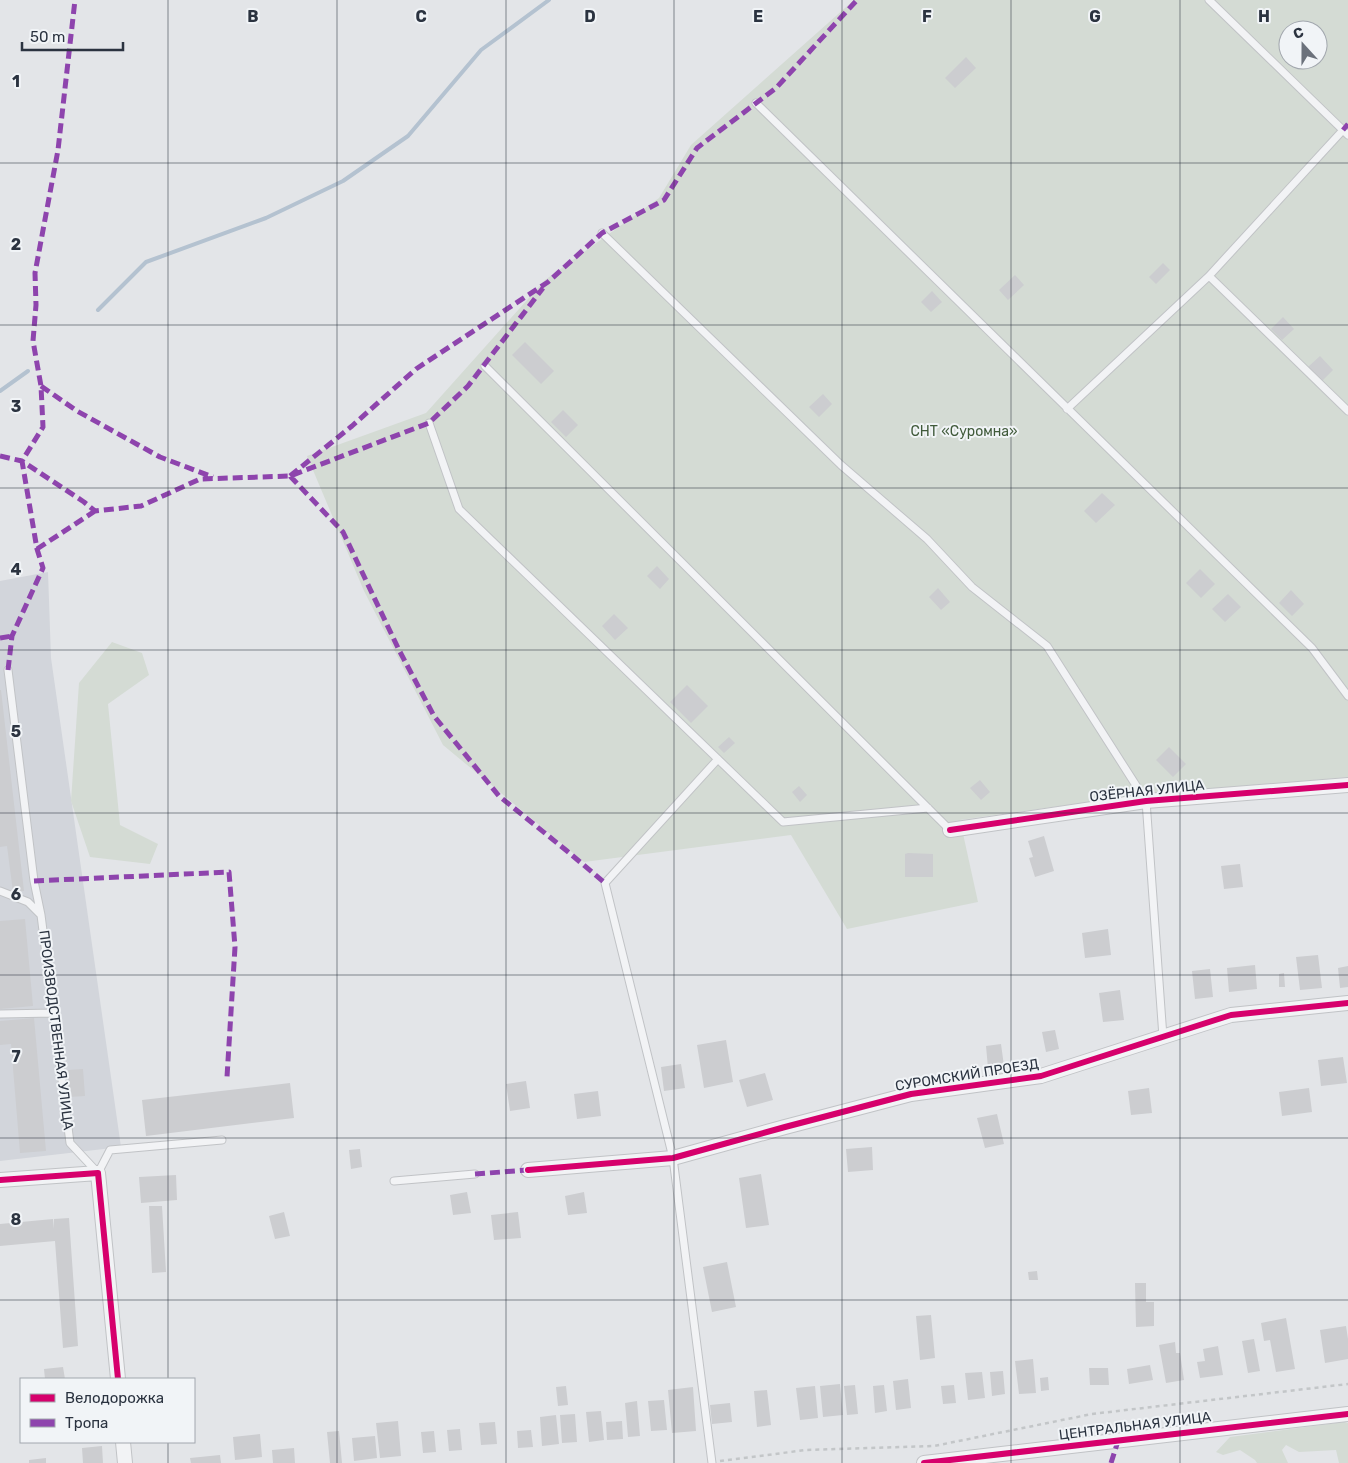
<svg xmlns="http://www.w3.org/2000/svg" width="1348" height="1463" viewBox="0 0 1348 1463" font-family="Rubik,sans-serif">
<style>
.built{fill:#d2d5db}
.green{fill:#d4dbd4;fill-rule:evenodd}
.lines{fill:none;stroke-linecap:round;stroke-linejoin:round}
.stream{stroke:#b4c2d0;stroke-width:4}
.building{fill:#cccdd0}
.service-casing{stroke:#c1c3c6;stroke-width:9}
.minor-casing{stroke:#c1c3c6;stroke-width:16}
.path{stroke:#c3c6c8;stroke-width:2.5;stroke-dasharray:4 4;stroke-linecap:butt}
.service{stroke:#f2f3f5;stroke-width:7}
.minor{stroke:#f2f3f5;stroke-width:14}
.quiet{stroke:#8e44ad;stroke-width:5;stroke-dasharray:10 5;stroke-linecap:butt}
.cycleway-casing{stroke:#f1f4f7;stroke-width:9}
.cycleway{stroke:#d6006c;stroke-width:6}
.grid{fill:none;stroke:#2b3340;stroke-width:1;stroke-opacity:0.55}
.labels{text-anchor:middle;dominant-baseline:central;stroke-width:4;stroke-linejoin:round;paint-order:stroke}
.park-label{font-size:14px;fill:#405a3a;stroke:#f1f4f7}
.street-label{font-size:14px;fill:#2b3340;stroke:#f1f4f7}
.grid-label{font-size:16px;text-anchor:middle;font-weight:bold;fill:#2b3340;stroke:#f1f4f7;stroke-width:4;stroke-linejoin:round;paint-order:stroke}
</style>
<rect width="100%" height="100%" fill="#e3e5e8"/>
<!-- built -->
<path class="built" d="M48 572 51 658 121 1147 0 1161V581Z"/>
<!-- green -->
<path class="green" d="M854 0H1348V777L1138 795 960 820 978 902 847 929 791 835 584 862 443 745 364 591 307 456 426 413 545 280 659 198 691 145ZM1288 30H1318V60H1288Z
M112 642 142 653 149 675 108 704 120 825 158 844 150 864 90 857 71 801 79 683Z
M1344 1422 1348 1423V1463H1339L1336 1450 1299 1452 1286 1445 1282 1450 1288 1463H1257L1255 1460 1240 1450 1223 1455 1216 1452 1230 1437Z"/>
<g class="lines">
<!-- stream -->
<path class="stream" d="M98 310 146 262 266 218 343 181 408 136 481 50 549 0
M0 391 28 371"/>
</g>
<!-- building -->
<path class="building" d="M966 57 976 68 955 88 945 78Z
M1163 263 1170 270 1156 284 1149 277Z
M1015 275 1024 285 1008 300 999 290Z
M932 291 942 302 931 312 921 302Z
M1283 317 1294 329 1282 340 1271 329Z
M525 342 554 371 541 384 512 355Z
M1320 356 1333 370 1322 381 1308 367Z
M823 394 832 404 819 417 809 407Z
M563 410 578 425 566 437 551 422Z
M1102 493 1115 505 1096 523 1084 511Z
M657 566 669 579 660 589 647 576Z
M1200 569 1215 584 1201 598 1186 583Z
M938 588 950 602 941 610 929 597Z
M1291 590 1304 604 1292 616 1279 603Z
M1228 594 1241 607 1225 622 1212 609Z
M614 614 628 628 615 640 602 626Z
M687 685 708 706 691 723 670 702Z
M0 690H1L24 891 13 892 7 846 0 847Z
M729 737 735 743 724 753 718 747Z
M1169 747 1186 764 1173 777 1156 760Z
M980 780 990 792 981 800 970 788Z
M799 786 807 795 800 802 792 792Z
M1044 836 1054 871 1035 877 1029 858 1033 857 1028 841Z
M908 853 933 854V877H905V854Z
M1240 864 1243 887 1224 889 1221 866Z
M25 919 33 1006 0 1009V921Z
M1108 929 1111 955 1085 958 1082 933Z
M1318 955 1322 988 1300 990 1296 957Z
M1255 965 1257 989 1229 992 1227 968Z
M1348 966V987L1340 988 1338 968Z
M1210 969 1213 997 1195 999 1192 971Z
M1284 973 1285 987H1279V974Z
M1120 990 1124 1020 1103 1022 1099 993Z
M34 1018 46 1151 20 1153 11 1044 0 1045V1021Z
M1055 1030 1059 1049 1046 1052 1042 1032Z
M726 1040 733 1082 704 1088 697 1045Z
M1001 1044 1004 1066 988 1068 986 1046Z
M1343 1057 1347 1083 1321 1086 1318 1060Z
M681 1064 685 1088 664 1091 661 1067Z
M83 1069 85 1096 69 1097 68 1070Z
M765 1073 773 1100 747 1107 739 1080Z
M526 1081 530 1108 510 1111 506 1084Z
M290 1083 294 1118 146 1136 142 1100Z
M1149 1088 1152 1113 1131 1115 1128 1091Z
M1309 1088 1312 1112 1282 1116 1279 1092Z
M598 1091 601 1116 577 1119 574 1094Z
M997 1114 1004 1144 985 1148 977 1118Z
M872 1147 873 1170 848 1172 846 1149Z
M360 1149 362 1167 351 1169 349 1150Z
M761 1174 769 1225 746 1228 739 1178Z
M176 1175 177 1200 141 1203 139 1177Z
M467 1192 471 1213 453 1215 450 1195Z
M584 1192 587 1213 568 1215 565 1196Z
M149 1206H162L166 1272 152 1273Z
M284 1212 290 1236 275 1239 269 1216Z
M518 1212 521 1238 494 1240 491 1215Z
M69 1218 78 1346 63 1348 55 1241 0 1246V1224L53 1219 54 1229V1219Z
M727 1262 736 1307 712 1312 703 1267Z
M1037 1271 1038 1280H1029L1028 1272Z
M1135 1283H1146V1302H1154V1326L1136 1327Z
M931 1315 935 1358 920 1360 916 1316Z
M1286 1318 1295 1369 1276 1372 1270 1340 1264 1341 1261 1323Z
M1346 1326 1348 1339V1359L1325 1363 1320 1330Z
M1254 1339 1260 1371 1248 1373 1242 1341Z
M1175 1342 1176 1353H1180L1184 1380 1166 1383 1159 1345Z
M1218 1346 1223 1375 1200 1378 1197 1362 1205 1361 1203 1349Z
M1033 1359 1036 1393 1019 1394 1015 1361Z
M1150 1365 1153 1380 1129 1384 1127 1369Z
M63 1367 65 1379H45L44 1369Z
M1089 1368H1108L1109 1385H1090Z
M1003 1371 1005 1394 992 1396 990 1372Z
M982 1372 985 1398 968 1400 965 1373Z
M1048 1377 1049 1390 1041 1391 1040 1378Z
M908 1379 911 1408 896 1410 893 1381Z
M840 1384 843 1415 823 1417 820 1386Z
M855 1385 858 1414 847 1415 844 1386Z
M884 1385 887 1411 875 1413 873 1386Z
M954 1385 956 1403 943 1404 941 1386Z
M566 1386 568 1405 558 1406 556 1387Z
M815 1386 818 1418 800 1420 796 1388Z
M693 1387 696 1431 672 1433 668 1390Z
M767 1390 771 1425 757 1427 754 1391Z
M664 1400 667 1430 651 1431 648 1401Z
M637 1401 640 1436 628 1437 625 1403Z
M730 1403 732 1422 712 1424 710 1405Z
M601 1411 604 1440 589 1442 586 1412Z
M575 1414 577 1442 562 1443 560 1415Z
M556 1415 559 1444 542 1446 540 1417Z
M398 1421 401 1456 380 1458 376 1423Z
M622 1421 623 1439 607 1440 606 1422Z
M495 1422 497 1444 481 1445 479 1423Z
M460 1429 462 1450 449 1451 447 1430Z
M531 1430 533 1447 518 1448 517 1431Z
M339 1431 342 1463H330L327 1432Z
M434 1431 436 1452 423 1453 421 1432Z
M260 1434 262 1457 235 1460 233 1437Z
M375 1436 377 1458 354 1461 352 1438Z
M102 1446 103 1463H83L82 1448Z
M294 1448 295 1463H273L272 1450Z
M220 1455 221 1463H191L190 1458Z
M46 1458V1463H29V1460Z"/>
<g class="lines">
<defs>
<path id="service" d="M1209 0 1348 135
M756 103 1312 648 1348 696
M602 233 841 465 927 539 972 587 1047 646 1146 801 1163 1037
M1209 276 1343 130
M485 366 950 830
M1067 409 1209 276 1348 411
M429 423 459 509 783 822 928 808
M8 670 34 881 41 915 70 1143 98 1173 110 1150 222 1140
M0 891 28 902 40 914
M0 1014 54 1013
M394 1181 475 1174
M712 1463 673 1158 605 883 718 759"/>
<path id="minor" d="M950 830 1146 801 1348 785
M528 1170 673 1158 785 1127 911 1094 1041 1076 1231 1015 1348 1003
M0 1180 98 1173 118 1379
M123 1442 125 1463
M924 1463 1348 1414"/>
</defs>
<!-- service casing -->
<use href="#service" class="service-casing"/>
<!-- minor casing -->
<use href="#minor" class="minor-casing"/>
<!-- path -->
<path class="path" d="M720 1461 806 1450 934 1446 1092 1414 1348 1384"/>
<!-- service -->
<use href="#service" class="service"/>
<!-- minor -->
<use href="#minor" class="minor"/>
<!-- quiet -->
<path class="quiet" d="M1343 130 1348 124
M41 386 77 411 160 457 213 477
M0 456 22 461 84 502 95 511 141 506 200 479 290 476 429 423 468 386 543 288
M290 476 352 426 416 369 548 282 602 233 664 200 697 148 776 88 857 0
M290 476 343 532 399 650 434 716 499 796 567 851 605 883
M37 549 95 511
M0 638 12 636
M8 670 12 636 43 568 37 549 22 461 43 427 41 386 33 341 36 305 35 273 58 150 75 0
M34 881 229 872 235 947 227 1077
M475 1174 528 1170
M1111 1463 1118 1441"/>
<defs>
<path id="cycleway" d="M950 830 1146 801 1348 785
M528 1170 673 1158 785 1127 911 1094 1041 1076 1231 1015 1348 1003
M0 1180 98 1173 118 1379
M924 1463 1348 1414"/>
</defs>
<!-- cycleway casing -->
<use href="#cycleway" class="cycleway-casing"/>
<!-- cycleway -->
<use href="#cycleway" class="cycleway"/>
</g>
<!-- grid -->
<path class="grid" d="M168 0V1379M337 0V1463M506 0V1463M674 0V1463M842 0V1463M1011 0V1463M1180 0V1463M0 163H1348M0 325H1348M0 488H1348M0 650H1348M0 813H1348M0 975H1348M0 1138H1348M0 1300H1348M168 1442V1463"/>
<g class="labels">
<!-- park labels -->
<g class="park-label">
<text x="964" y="431">СНТ «Суромна»</text>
</g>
<!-- street labels -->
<g class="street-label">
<text transform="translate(1147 791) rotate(-6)">ОЗЁРНАЯ УЛИЦА</text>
<text transform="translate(56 1030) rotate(83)">ПРОИЗВОДСТВЕННАЯ УЛИЦА</text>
<text transform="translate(967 1075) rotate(-9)">СУРОМСКИЙ ПРОЕЗД</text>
<text transform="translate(1135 1426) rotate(-7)">ЦЕНТРАЛЬНАЯ УЛИЦА</text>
</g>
</g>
<g class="grid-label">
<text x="253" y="22">B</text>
<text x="421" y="22">C</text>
<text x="590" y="22">D</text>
<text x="758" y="22">E</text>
<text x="927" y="22">F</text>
<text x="1095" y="22">G</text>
<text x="1264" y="22">H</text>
<text x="16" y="87">1</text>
<text x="16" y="250">2</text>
<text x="16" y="412">3</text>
<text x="16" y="575">4</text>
<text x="16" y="737">5</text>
<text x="16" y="900">6</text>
<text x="16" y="1062">7</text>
<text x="16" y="1225">8</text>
</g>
<!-- legend -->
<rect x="20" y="1378" width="175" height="65" fill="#f1f4f7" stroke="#a2a7ae"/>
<rect x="30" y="1394" width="25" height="8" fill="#d6006c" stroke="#a2a7ae"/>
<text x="65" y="1403" font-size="15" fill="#2b3340">Велодорожка</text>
<rect x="30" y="1419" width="25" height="8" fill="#8e44ad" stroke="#a2a7ae"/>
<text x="65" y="1428" font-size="15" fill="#2b3340">Тропа</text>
<!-- north arrow -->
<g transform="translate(1303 45) rotate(339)"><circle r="24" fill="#f1f4f7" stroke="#a2a7ae"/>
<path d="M0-4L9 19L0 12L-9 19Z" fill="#6b717b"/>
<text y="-8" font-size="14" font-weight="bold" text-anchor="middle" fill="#2b3340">С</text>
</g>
<!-- scale -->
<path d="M22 42v8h101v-8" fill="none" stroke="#2b3340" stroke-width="2.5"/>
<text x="30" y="42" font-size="15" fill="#2b3340" stroke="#f1f4f7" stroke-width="4" paint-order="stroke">50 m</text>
</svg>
